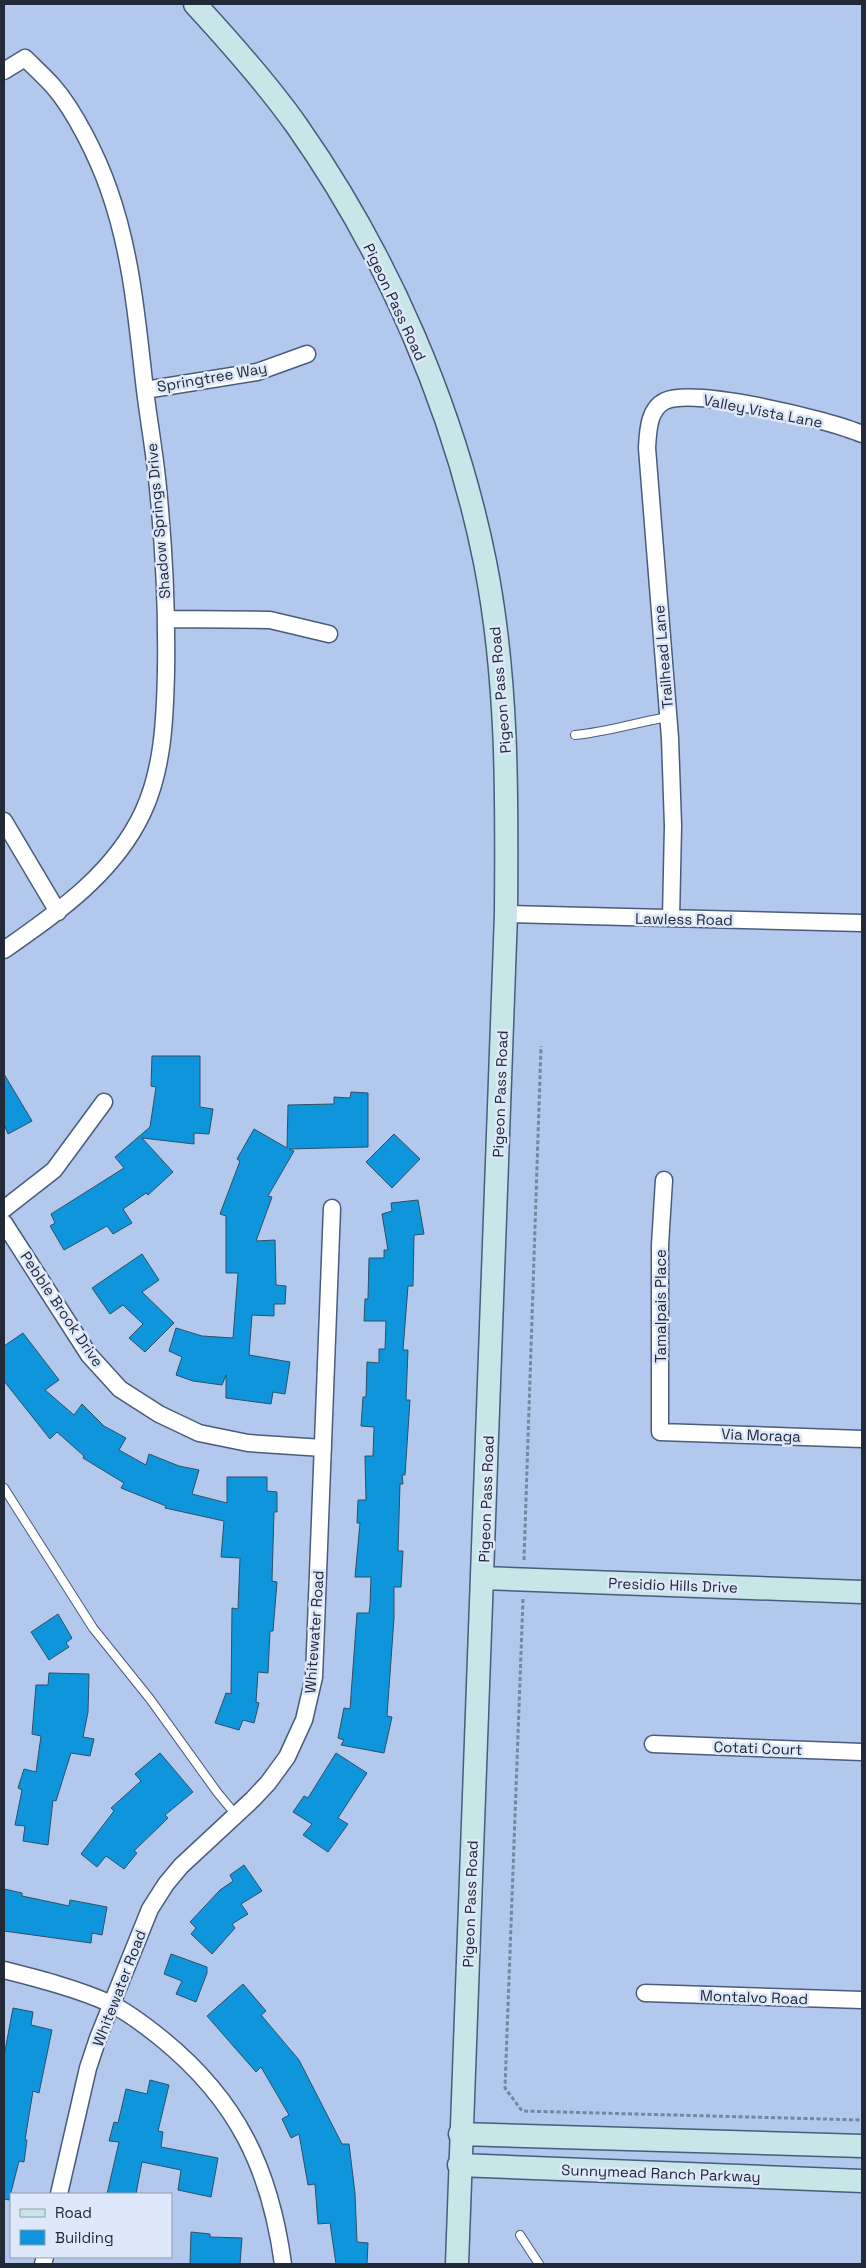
<svg xmlns="http://www.w3.org/2000/svg" width="866" height="2268" viewBox="0 0 866 2268" font-family="'Space Grotesk',sans-serif">
<style>
.building{fill:#0e95db;stroke:#2e5068}
.lines{fill:none;stroke-linecap:round;stroke-linejoin:round}
.lane-casing{stroke:#495c7c;stroke-width:10}
.street-casing{stroke:#495c7c;stroke-width:19}
.secondary-casing{stroke:#495c7c;stroke-width:25}
.path{stroke:#7686a1;stroke-width:3;stroke-dasharray:4 2.5;stroke-linecap:butt}
.lane{stroke:#fff;stroke-width:8}
.street{stroke:#fff;stroke-width:16}
.secondary{stroke:#c8e6e8;stroke-width:22}
.labels{text-anchor:middle;dominant-baseline:central;stroke-width:5;stroke-linejoin:round;paint-order:stroke}
.street-label{font-size:15px;fill:#222a38;stroke:#dde8fb}
</style>
<rect width="100%" height="100%" fill="#b2c8ec"/>
<!-- building -->
<path class="building" d="M152 1056H200V1107L213 1109 209 1134 194 1133V1144L142 1138 173 1172 148 1195 146 1193 123 1209 132 1223 113 1234 107 1226 64 1250 50 1226 55 1223 51 1214 124 1168 115 1157 150 1127 156 1087 151 1086Z
M4 1074 32 1121 8 1134 4 1124Z
M351 1092 368 1093V1147L289 1149 294 1151 268 1196 272 1197 256 1241 275 1240 276 1285 286 1286 285 1304H274V1316L252 1315 249 1355 290 1362 285 1394 273 1392 271 1404 226 1398V1375L222 1385 193 1381 176 1375 182 1357 169 1351 176 1328 202 1336 233 1338 238 1273H226V1216L220 1214 240 1161 237 1159 254 1129 287 1148 288 1105 334 1104V1097L350 1098Z
M394 1134 420 1159 392 1188 366 1162Z
M418 1200 424 1234 414 1235 413 1286H408L403 1350H408L406 1400H410L405 1475H402L403 1484H400L398 1551H403L401 1587H394V1618L387 1716 392 1717 384 1753 341 1745 344 1740 338 1738 344 1708 350 1709 357 1613H369L370 1605 371 1577H355L360 1523H357L358 1500H366L365 1456H373L374 1427 361 1426 363 1397H366L367 1362 379 1363V1349H385L386 1321H364L365 1299H368L369 1258H384V1250H388L382 1214 392 1211 391 1203Z
M142 1254 159 1280 142 1292 174 1323 145 1352 129 1338 143 1324 123 1305 110 1314 92 1288Z
M23 1333 59 1380 45 1390 74 1415 82 1404 104 1426 126 1438 119 1450 146 1465 149 1454 179 1466 199 1470 192 1494 227 1503V1477H267V1491L277 1492V1512H274L272 1581 277 1582 273 1631H270L268 1673 258 1672 256 1702 259 1703 254 1723 243 1720 239 1730 215 1723 226 1693 231 1694 232 1608 238 1609 240 1558 221 1557 224 1521 165 1508 166 1506 121 1488 124 1483 83 1458 84 1456 57 1432 50 1439 4 1381V1346Z
M58 1614 72 1638 66 1643 69 1647 49 1660 31 1632Z
M49 1673 89 1674 88 1712 83 1737 94 1739 90 1756 71 1753 56 1801 53 1800 48 1845 23 1841 25 1826 15 1825 22 1790 18 1788 24 1769 36 1772 41 1736 32 1734 36 1685H48Z
M160 1753 193 1792 165 1815 168 1818 134 1851 137 1853 124 1869 106 1856 97 1867 81 1854 114 1811 111 1808 141 1781 135 1774Z
M336 1753 367 1773 338 1818 348 1824 328 1852 303 1835 312 1824 293 1812 304 1796 308 1798Z
M244 1865 262 1891 241 1904 248 1914 232 1924 235 1928 212 1954 191 1934 196 1928 190 1922 220 1890 233 1881 230 1875Z
M4 1889 22 1893V1896L69 1906 70 1900 107 1907 102 1935 92 1933 91 1943 4 1931Z
M171 1954 207 1967V1973L196 2002 176 1994 182 1981 164 1974Z
M243 1984 266 2011 261 2015 299 2060 342 2144H349L355 2193 357 2242 368 2243 367 2264H336L330 2223 318 2224 315 2184 308 2185 299 2134 291 2138 282 2119 289 2115 261 2067 256 2072 207 2016Z
M13 2008 33 2012 31 2025 52 2030 39 2093 33 2091 25 2140H27L24 2162 19 2161 9 2200 4 2199V2056Z
M150 2080 169 2085 158 2131 163 2132 161 2147 218 2158 211 2197 178 2190 181 2170 142 2162 136 2194H107L119 2142 109 2141 114 2122 118 2123 126 2089 147 2094Z
M191 2232 210 2234V2237L242 2238 240 2264H190Z"/>
<g class="lines">
<defs>
<path id="lane" d="M575 735C607 732 637 722 669 717
M4 1488 93 1628 150 1699 217 1792 236 1815
M520 2235 539 2264"/>
<path id="street" d="M4 71 25 58C34 67 44 76 53 86 75 111 98 158 109 190 132 255 137 322 145 390 149 423 155 455 158 488 164 549 167 610 166 671 165 719 163 769 143 812 114 874 58 912 4 950
M145 390 257 372 307 354
M166 619 270 620 329 634
M4 821 58 912
M506 914 862 923
M671 918 673 826 670 738 647 448C648 433 648 409 665 401 695 387 830 420 862 434
M664 1180 660 1245V1432L862 1439
M4 1209 54 1170 104 1102
M4 1223 89 1355 120 1389 159 1414 199 1433 248 1443 323 1448
M653 1744 862 1752
M4 1970C39 1979 75 1988 109 2003 128 2012 146 2026 162 2039 238 2101 270 2169 283 2264
M645 1993 862 2000
M59 2194 88 2068 98 2038 150 1909 166 1884 181 1866 253 1799 268 1783 287 1757 304 1720 314 1677 332 1208
M43 2264 45 2257"/>
<path id="secondary" d="M195 4C229 41 268 85 297 126 387 254 454 408 485 562 508 678 507 796 506 914L457 2264
M483 1578 862 1592
M460 2134 862 2146
M459 2165 862 2181"/>
</defs>
<!-- lane casing -->
<use href="#lane" class="lane-casing"/>
<!-- street casing -->
<use href="#street" class="street-casing"/>
<!-- secondary casing -->
<use href="#secondary" class="secondary-casing"/>
<!-- path -->
<path class="path" d="M524 1560 541 1046
M523 1599 505 2088 522 2111 862 2120"/>
<!-- lane -->
<use href="#lane" class="lane"/>
<!-- street -->
<use href="#street" class="street"/>
<!-- secondary -->
<use href="#secondary" class="secondary"/>
</g>
<g class="labels">
<!-- street labels -->
<g class="street-label">
<text transform="translate(395 302) rotate(65)">Pigeon Pass Road</text>
<text transform="translate(212 377) rotate(-10)">Springtree Way</text>
<text transform="translate(763 411) rotate(11)">Valley Vista Lane</text>
<text transform="translate(158 521) rotate(-95)">Shadow Springs Drive</text>
<text transform="translate(663 657) rotate(-95)">Trailhead Lane</text>
<text transform="translate(500 690) rotate(-95)">Pigeon Pass Road</text>
<text transform="translate(684 919) rotate(1)">Lawless Road</text>
<text transform="translate(500 1094) rotate(-88)">Pigeon Pass Road</text>
<text transform="translate(660 1306) rotate(-90)">Tamalpais Place</text>
<text transform="translate(62 1309) rotate(56)">Pebble Brook Drive</text>
<text transform="translate(761 1435) rotate(2)">Via Moraga</text>
<text transform="translate(486 1499) rotate(-88)">Pigeon Pass Road</text>
<text transform="translate(673 1585) rotate(2)">Presidio Hills Drive</text>
<text transform="translate(314 1632) rotate(-86)">Whitewater Road</text>
<text transform="translate(758 1748) rotate(2)">Cotati Court</text>
<text transform="translate(470 1904) rotate(-88)">Pigeon Pass Road</text>
<text transform="translate(119 1988) rotate(-69)">Whitewater Road</text>
<text transform="translate(754 1997) rotate(2)">Montalvo Road</text>
<text transform="translate(661 2173) rotate(2)">Sunnymead Ranch Parkway</text>
</g>
</g>
<!-- border -->
<rect width="866" height="2268" fill="none" stroke="#222a38" stroke-width="10"/>
<!-- legend -->
<rect x="10" y="2193" width="162" height="65" fill="#dde8fb" stroke="#929cad"/>
<rect x="20" y="2209" width="25" height="8" fill="#c8e6e8" stroke="#929cad"/>
<text x="55" y="2218" font-size="15" fill="#222a38">Road</text>
<rect x="20" y="2230" width="25" height="15" fill="#0e95db" stroke="#929cad"/>
<text x="55" y="2243" font-size="15" fill="#222a38">Building</text>
</svg>
